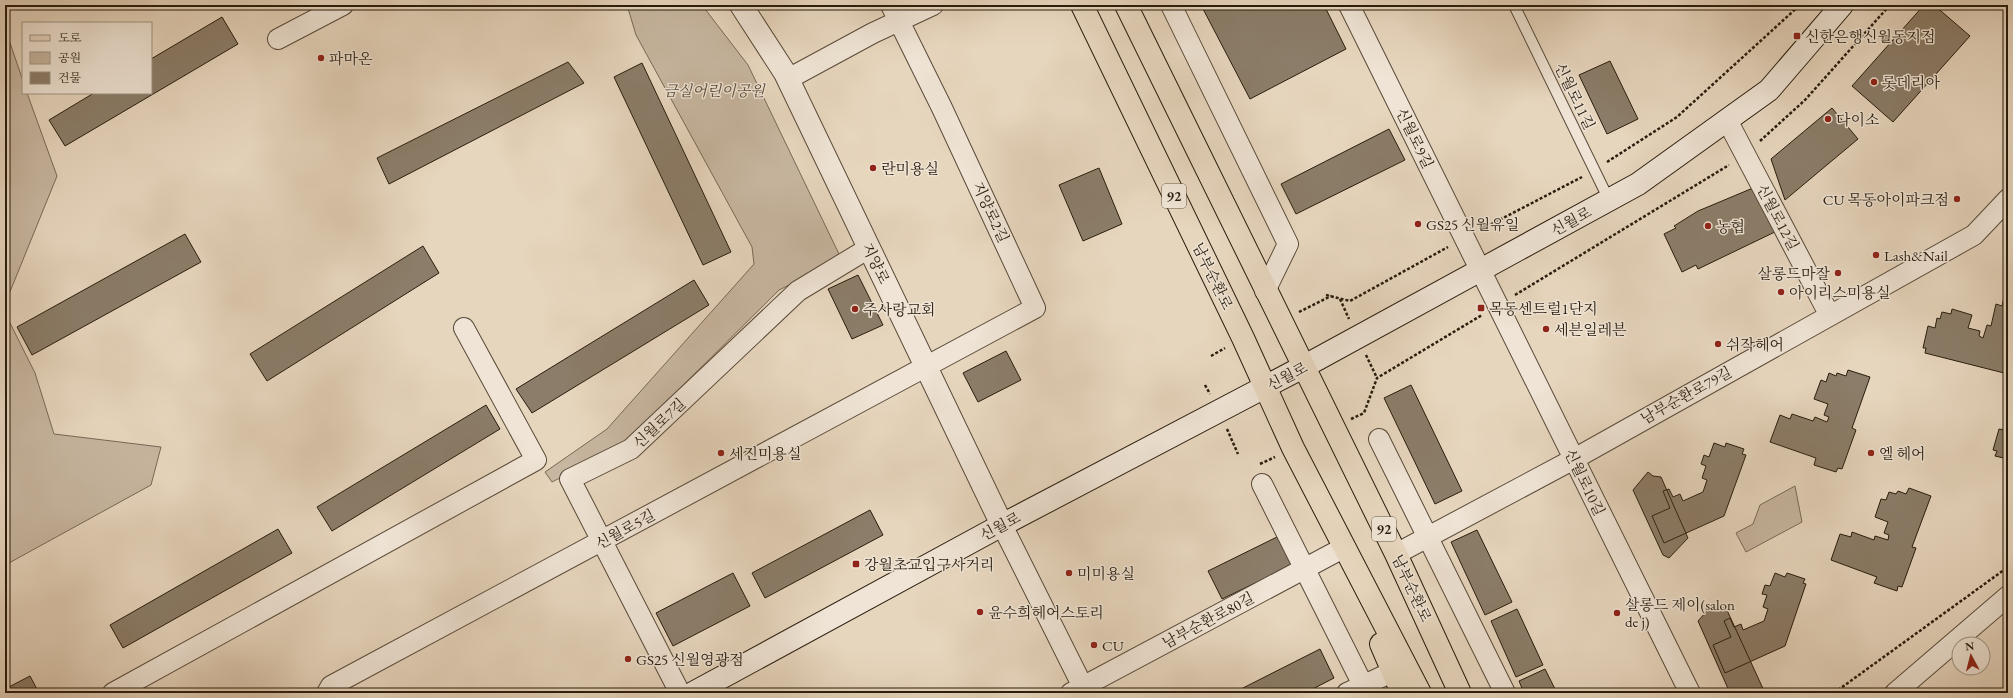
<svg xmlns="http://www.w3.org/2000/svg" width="2013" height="698" viewBox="0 0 2013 698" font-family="'EB Garamond','Noto Serif KR',serif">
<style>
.green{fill:#c7b6a0;stroke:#786956}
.building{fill:#8b7d69;stroke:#281c0d}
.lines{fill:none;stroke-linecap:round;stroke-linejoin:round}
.service-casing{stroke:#584a39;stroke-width:12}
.minor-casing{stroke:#584a39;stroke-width:22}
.tertiary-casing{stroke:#584a39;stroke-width:24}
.secondary-casing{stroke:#281c0d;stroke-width:24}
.primary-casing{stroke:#281c0d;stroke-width:24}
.path{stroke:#281c0d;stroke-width:2.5;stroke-dasharray:3 2;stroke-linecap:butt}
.service{stroke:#efe4d5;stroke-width:10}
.minor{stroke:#efe4d5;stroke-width:20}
.tertiary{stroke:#efe4d5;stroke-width:22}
.secondary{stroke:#efe4d5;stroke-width:22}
.primary{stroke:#e7d6be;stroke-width:22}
.poi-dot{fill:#8f2418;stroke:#efe4d5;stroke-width:1.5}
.labels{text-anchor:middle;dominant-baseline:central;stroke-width:3;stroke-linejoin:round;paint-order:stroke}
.shield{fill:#efe4d5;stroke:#645849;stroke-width:1}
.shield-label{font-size:14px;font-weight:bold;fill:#281c0d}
.poi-label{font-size:15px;fill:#281c0d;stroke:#efe4d5;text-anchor:start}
.park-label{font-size:15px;font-style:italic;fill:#584a39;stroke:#efe4d5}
.street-label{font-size:15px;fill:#281c0d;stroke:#efe4d5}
</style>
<rect width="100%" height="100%" fill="#e7d6be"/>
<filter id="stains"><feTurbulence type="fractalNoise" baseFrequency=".005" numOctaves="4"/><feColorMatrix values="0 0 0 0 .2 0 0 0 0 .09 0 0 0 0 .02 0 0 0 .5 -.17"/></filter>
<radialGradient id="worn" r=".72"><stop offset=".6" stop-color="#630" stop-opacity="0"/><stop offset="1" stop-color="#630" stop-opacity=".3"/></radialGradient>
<!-- green -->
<path class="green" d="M627 5H702L748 65 839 254 832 264 779 290 621 447 552 482 545 472 607 429 754 264 752 247 636 35Z
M5 36 9 40 23 81V93H27L57 176 5 304Z
M5 313 35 373 54 434 161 447 151 485 9 563 5 562Z
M1795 486 1802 522 1746 552 1736 533 1753 524 1760 505Z"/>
<!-- building -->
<path class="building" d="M1201 5H1324L1346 49 1250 99Z
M1924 5H1934L1970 36 1893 122 1852 86Z
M222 17 238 44 65 146 49 120 94 93H151V59Z
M1610 61 1638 119 1607 134 1579 75Z
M568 62 584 83 389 184 377 158Z
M642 63 731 252 703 265 614 77Z
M1832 108 1858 139 1785 200 1771 159Z
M1389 129 1405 160 1296 214 1281 184Z
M1099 168 1122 224 1083 241 1059 185Z
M1753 188 1779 230 1698 269 1696 265 1682 272 1664 234 1676 228 1674 226 1698 211Z
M185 234 201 262 32 355 17 327Z
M423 246 439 273 267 381 250 354Z
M858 275 883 325 852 339 828 289Z
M694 280 709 305 532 413 516 389Z
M2005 293H2008V374L1925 353 1926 348H1923L1928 326 1935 328 1937 318 1940 319 1942 312 1951 314 1952 309 1972 315 1968 328 1980 331 1979 336 1983 338 1987 325 1991 326 1996 304 2002 306Z
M1006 351 1021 380 978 402 963 373Z
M1848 370 1870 377 1852 428 1856 430 1842 469 1838 468 1836 472 1814 465 1816 458 1770 442 1780 415 1790 419 1792 414 1813 421 1815 417 1827 422 1829 417 1824 415 1828 404 1814 399 1821 380 1826 382 1829 373 1836 376 1837 373 1846 376Z
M1411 385 1462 491 1435 504 1384 398Z
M486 405 500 429 332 531 317 507Z
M2007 421 2008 422V459L1995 456 1997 451 1993 450 1999 429 2005 430Z
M1714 443 1725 447 1726 443 1744 449 1742 454 1746 455 1724 516 1664 543 1652 516 1670 508 1663 491 1669 489 1673 497 1680 494 1683 501 1703 492 1707 480 1702 478 1706 466 1701 464 1704 455 1709 457Z
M1648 472 1653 476 1661 477 1688 538 1669 558 1663 555 1633 490Z
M1909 488 1931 496 1912 547 1916 548 1902 587 1898 586 1897 591 1874 583 1877 577 1831 560 1840 534 1851 537 1852 532 1874 540 1875 536 1888 540 1889 535 1884 533 1888 522 1875 517 1881 499 1886 500 1889 492 1896 494 1898 491 1906 494Z
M870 510 883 535 765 598 752 573Z
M278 529 292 553 123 648 110 625Z
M1477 530 1512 602 1485 615 1451 542Z
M1279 536 1293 565 1222 599 1208 571Z
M733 573 750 606 673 646 656 613Z
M1775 573 1785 577 1787 573 1805 579 1803 583 1806 584 1785 646 1725 673 1713 645 1731 637 1724 621 1730 618 1734 627 1741 624 1743 630 1764 621 1768 609 1763 607 1767 595 1762 594 1765 585 1770 586Z
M1714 603 1719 608H1726L1765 693H1730L1698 621Z
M1517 609 1543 665 1516 677 1491 621Z
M1320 649 1334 678 1305 693H1241L1239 690Z
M1545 669 1557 693H1524L1519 681Z
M30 676 39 693H5V689Z"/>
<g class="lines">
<defs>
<path id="service" d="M1514 5 1609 200"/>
<path id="minor" d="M1171 5 1288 244 1265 291
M1349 5 1690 693
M278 39 343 5
M788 79 873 33 933 5
M1727 120 1829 314
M1379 439 1505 693
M1262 484 1367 693
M1002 525 1086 693
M1396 554 1574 459 1974 235 2008 199
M113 693 536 460 464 328
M327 693 331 686 1035 308 942 108 891 5
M680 693 570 479 631 449 798 291 869 248
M1071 693 1345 547
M1347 693 1392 672
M1895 693 2008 596"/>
<path id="tertiary" d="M741 5 785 73 1002 525"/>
<path id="secondary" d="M693 693 1002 525 1303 367 1638 184 1769 90 1842 5"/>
<path id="primary" d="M1082 5 1243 338 1293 448 1420 693
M1126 5 1396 554 1460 693
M1381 644 1402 693"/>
</defs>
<!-- service casing -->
<use href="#service" class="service-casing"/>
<!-- minor casing -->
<use href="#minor" class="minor-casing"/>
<!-- tertiary casing -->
<use href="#tertiary" class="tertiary-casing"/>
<!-- secondary casing -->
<use href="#secondary" class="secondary-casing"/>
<!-- primary casing -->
<use href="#primary" class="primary-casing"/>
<!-- path -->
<path class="path" d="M1760 141 1805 100 1890 5
M1607 162 1677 117 1800 5
M1482 229 1582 177
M1326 295 1350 301 1448 247
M1515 295 1729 165
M1340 299 1349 319
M1299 312 1331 296
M1366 355 1377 378
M1211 356 1225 348
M1205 385 1210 394
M1351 419 1364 413 1377 378 1482 315
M1227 429 1238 454
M1260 464 1275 457
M1834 693 2008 567"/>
<!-- service -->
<use href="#service" class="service"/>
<!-- minor -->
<use href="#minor" class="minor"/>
<!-- tertiary -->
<use href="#tertiary" class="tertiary"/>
<!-- secondary -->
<use href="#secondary" class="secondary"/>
<!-- primary -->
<use href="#primary" class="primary"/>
</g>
<!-- markers -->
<g class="poi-dot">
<rect x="1793" y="32" width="8" height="8" rx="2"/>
<circle cx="321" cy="58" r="4"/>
<circle cx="1874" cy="82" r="4"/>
<circle cx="1828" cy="119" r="4"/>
<circle cx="873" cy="168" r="4"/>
<circle cx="1957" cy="199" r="4"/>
<circle cx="1418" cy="224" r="4"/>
<circle cx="1708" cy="226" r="4"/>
<circle cx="1876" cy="255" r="4"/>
<circle cx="1838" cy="273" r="4"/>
<circle cx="1781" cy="292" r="4"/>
<rect x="1477" y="304" width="8" height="8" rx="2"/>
<circle cx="855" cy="309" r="4"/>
<circle cx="1546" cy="329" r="4"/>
<circle cx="1718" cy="344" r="4"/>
<circle cx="721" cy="453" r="4"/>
<circle cx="1871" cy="453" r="4"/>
<rect x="852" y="560" width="8" height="8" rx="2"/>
<circle cx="1069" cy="573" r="4"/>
<circle cx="980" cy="612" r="4"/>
<circle cx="1617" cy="613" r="4"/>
<circle cx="1094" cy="645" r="4"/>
<circle cx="628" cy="659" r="4"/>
</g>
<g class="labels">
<!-- shield labels -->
<g class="shield">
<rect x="1162" y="184" width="24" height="24" rx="3"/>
<rect x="1372" y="517" width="24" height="24" rx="3"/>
</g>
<g class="shield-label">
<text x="1174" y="196">92</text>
<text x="1384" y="529">92</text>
</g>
<!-- poi labels -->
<g class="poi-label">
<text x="1805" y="36">신한은행신월동지점</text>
<text x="329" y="58">파마온</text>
<text x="1882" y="82">롯데리아</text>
<text x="1836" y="119">다이소</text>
<text x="881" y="168">란미용실</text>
<text x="1949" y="199" text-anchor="end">CU 목동아이파크점</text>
<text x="1426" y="224">GS25 신월유일</text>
<text x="1716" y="226">농협</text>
<text x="1884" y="255">Lash&amp;Nail</text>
<text x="1830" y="273" text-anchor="end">살롱드마잘</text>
<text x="1789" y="292">아이리스미용실</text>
<text x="1489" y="308">목동센트럴1단지</text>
<text x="863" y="309">주사랑교회</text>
<text x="1554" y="329">세븐일레븐</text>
<text x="1726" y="344">쉬작헤어</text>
<text x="729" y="453">세진미용실</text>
<text x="1879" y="453">엘 헤어</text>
<text x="864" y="564">강월초교입구사거리</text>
<text x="1077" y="573">미미용실</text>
<text x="1625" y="604">살롱드 제이(salon<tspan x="1625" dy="17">de j)</tspan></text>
<text x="988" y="612">윤수희헤어스토리</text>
<text x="1102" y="645">CU</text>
<text x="636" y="659">GS25 신월영광점</text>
</g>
<!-- park labels -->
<g class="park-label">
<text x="714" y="90">금실어린이공원</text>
</g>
<!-- street labels -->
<g class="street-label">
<text transform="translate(1575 96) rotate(64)">신월로11길</text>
<text transform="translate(1415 138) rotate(64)">신월로9길</text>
<text transform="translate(991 212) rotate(65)">지양로2길</text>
<text transform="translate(1778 217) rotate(62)">신월로12길</text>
<text transform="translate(1571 221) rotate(-29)">신월로</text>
<text transform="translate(876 263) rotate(64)">지양로</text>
<text transform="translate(1213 276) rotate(64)">남부순환로</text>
<text transform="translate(1287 376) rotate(-28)">신월로</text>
<text transform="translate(1686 395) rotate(-29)">남부순환로79길</text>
<text transform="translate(659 423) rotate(-43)">신월로7길</text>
<text transform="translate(1585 482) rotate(64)">신월로10길</text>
<text transform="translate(1000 526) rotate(-28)">신월로</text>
<text transform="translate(625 529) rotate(-29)">신월로5길</text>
<text transform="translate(1412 588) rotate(65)">남부순환로</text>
<text transform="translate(1208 620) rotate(-28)">남부순환로80길</text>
</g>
</g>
<!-- margin -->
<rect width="2013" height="698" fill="none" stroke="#e7d6be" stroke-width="20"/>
<rect x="6" y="6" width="2001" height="686" fill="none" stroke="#281c0d" stroke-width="2"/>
<rect x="10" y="10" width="1993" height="678" fill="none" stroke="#281c0d"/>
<!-- legend -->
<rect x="22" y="22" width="130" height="72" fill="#efe4d5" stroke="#9f9485"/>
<rect x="30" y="35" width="20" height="6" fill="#e7d6be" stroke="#9f9485"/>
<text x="58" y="42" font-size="12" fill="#281c0d">도로</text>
<rect x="30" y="52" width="20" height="12" fill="#c7b6a0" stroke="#9f9485"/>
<text x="58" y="62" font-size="12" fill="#281c0d">공원</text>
<rect x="30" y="72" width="20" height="12" fill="#8b7d69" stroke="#9f9485"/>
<text x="58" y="82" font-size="12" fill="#281c0d">건물</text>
<!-- north arrow -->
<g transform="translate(1971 656) rotate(353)"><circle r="19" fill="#efe4d5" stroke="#9f9485"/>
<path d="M0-3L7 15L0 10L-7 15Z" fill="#8f2418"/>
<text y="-6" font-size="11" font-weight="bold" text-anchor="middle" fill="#281c0d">N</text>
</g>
<rect width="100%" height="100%" filter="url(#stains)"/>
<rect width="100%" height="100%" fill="url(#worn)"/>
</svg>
